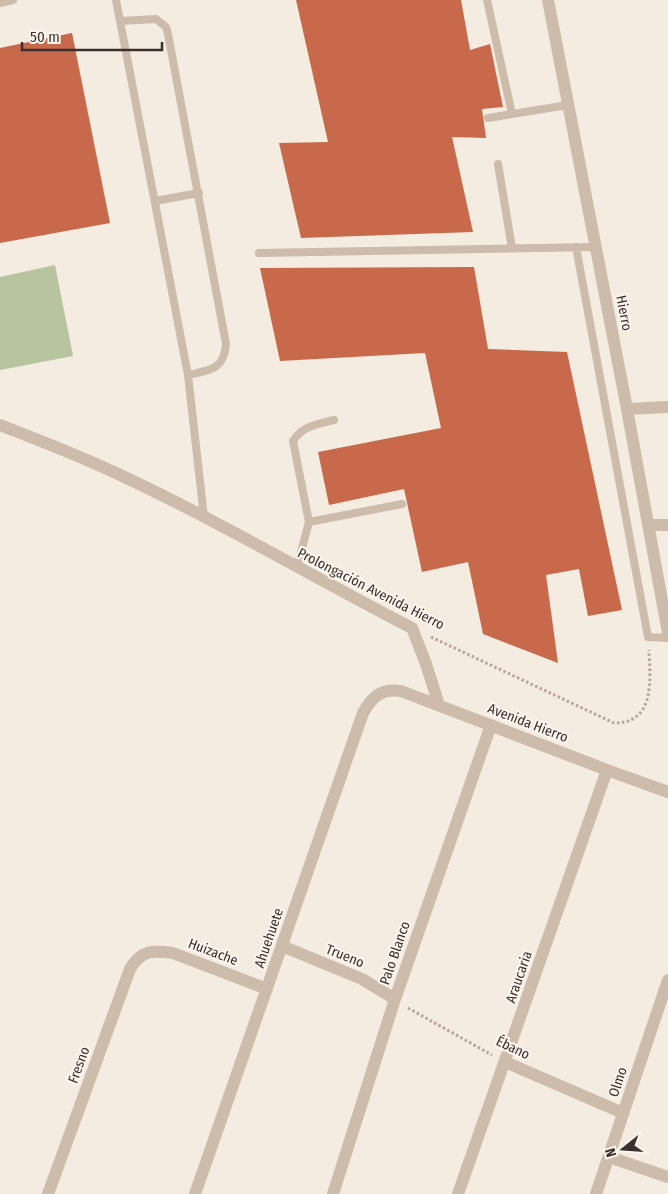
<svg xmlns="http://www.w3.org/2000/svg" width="668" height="1194" viewBox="0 0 668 1194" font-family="'Fira Sans Condensed',sans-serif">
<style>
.green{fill:#b8c4a0}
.building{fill:#c8694b}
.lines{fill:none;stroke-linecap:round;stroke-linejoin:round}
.path{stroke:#b9a596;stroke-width:3;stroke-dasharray:2.5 2.5;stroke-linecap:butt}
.lane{stroke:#cdbbac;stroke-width:8}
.street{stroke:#cdbbac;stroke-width:12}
.labels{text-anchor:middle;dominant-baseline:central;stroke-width:4.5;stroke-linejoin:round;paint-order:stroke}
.street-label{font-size:14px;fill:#3b302b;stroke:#fbf5ee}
</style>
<rect width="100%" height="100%" fill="#f4ebe1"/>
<!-- green -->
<path class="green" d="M55 265 73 356 0 370V277Z"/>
<!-- building -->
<path class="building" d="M296 0H461L470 50 490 44 503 107 482 109 486 138 452 137 473 232 301 238 279 143 328 142Z
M72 33 110 223 0 243V48Z
M474 267 488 349 567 352 622 610 588 616 579 569 546 575 558 663 483 634 468 562 422 572 404 489 329 505 318 452 441 428 425 353 280 361 260 268Z"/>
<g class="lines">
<!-- path -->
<path class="path" d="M431 637 614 723C656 723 650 679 649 650
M408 1008 492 1055"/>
<!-- lane -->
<path class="lane" d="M116 0 188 375 204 517
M487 0 512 114
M0 3 13 0
M121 21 156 19 166 27 168 34 226 344C224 370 210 370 188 375
M488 118 568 105
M498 164 512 248
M155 201 199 193
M576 247 648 637 668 638
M259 253 596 247
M309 522 402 504
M297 567 309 522 293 441C302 426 318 424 334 420"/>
<!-- street -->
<path class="street" d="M548 0 627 409 668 633
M627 409 668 407
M0 425C39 440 78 455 116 473 217 520 313 577 412 628L426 664 439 705
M648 525H668
M282 946 362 979 395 999
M505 1062 623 1113
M609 1157 668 1177
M48 1194 130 969C141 950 153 950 173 953L267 989
M195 1194 363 713C372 697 381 688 401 691L607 770 668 792
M333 1194 395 999 491 725
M458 1194 607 770
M596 1194 668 980"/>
</g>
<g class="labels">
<!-- street labels -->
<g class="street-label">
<text transform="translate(624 313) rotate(79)">Hierro</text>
<text transform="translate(371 589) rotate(27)">Prolongación Avenida Hierro</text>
<text transform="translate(528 723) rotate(21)">Avenida Hierro</text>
<text transform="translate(269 938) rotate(-71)">Ahuehuete</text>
<text transform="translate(213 952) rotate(21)">Huizache</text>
<text transform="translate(395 953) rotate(-71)">Palo Blanco</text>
<text transform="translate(345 956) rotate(22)">Trueno</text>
<text transform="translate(519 977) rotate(-71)">Araucaria</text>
<text transform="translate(513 1048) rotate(26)">Ébano</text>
<text transform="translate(79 1065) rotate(-70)">Fresno</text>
<text transform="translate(618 1082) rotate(-71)">Olmo</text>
</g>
</g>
<!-- north arrow -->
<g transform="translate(623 1149) rotate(253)" stroke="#fbf5ee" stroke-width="4" paint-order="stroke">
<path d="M0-4L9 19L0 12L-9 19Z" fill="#3b302b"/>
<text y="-8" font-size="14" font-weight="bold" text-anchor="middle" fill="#3b302b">N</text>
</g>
<!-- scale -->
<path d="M22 42v8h140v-8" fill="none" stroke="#3b302b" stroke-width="2.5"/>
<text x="30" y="42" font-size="15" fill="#3b302b" stroke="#fbf5ee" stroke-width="4" paint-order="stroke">50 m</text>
</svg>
